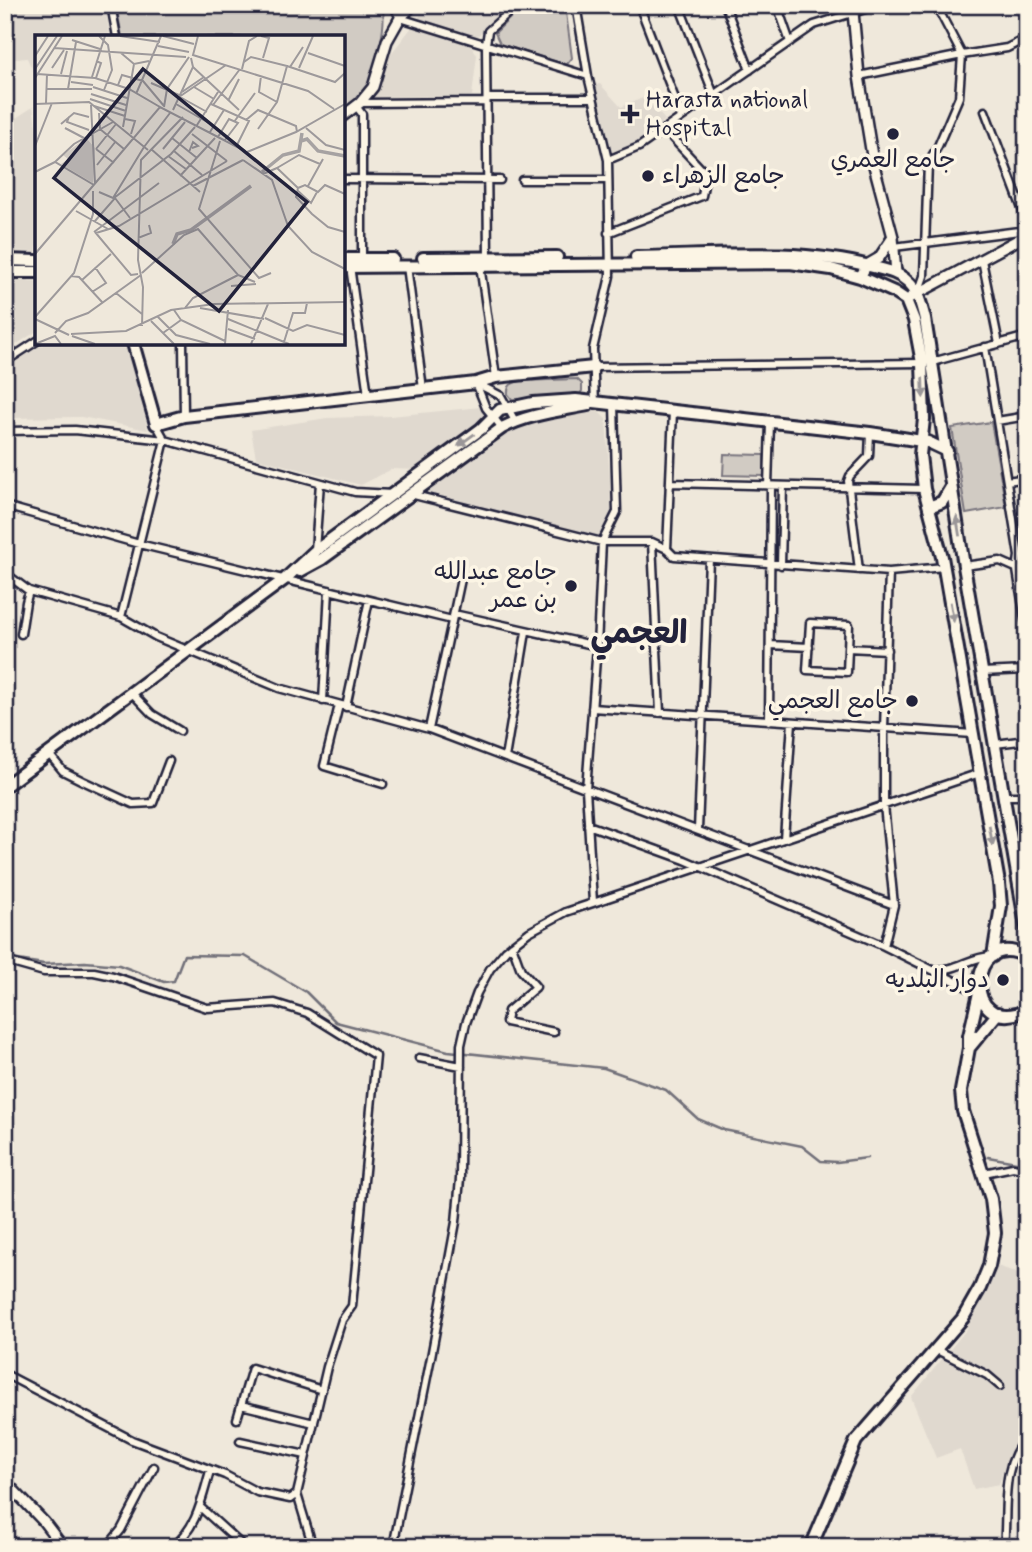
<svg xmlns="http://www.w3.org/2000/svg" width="1032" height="1552" viewBox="0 0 1032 1552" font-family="Mynerve,'Playpen Sans Arabic',sans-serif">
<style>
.built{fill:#e0d9cf}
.green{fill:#d1cbc3;stroke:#7a767f;stroke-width:2}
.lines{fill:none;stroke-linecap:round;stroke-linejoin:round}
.stream{stroke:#716f79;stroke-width:2.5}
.street-casing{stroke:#22223b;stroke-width:11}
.secondary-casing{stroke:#22223b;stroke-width:14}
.primary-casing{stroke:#22223b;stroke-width:16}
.street{stroke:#fcf5e5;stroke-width:6}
.secondary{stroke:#fcf5e5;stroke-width:9}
.primary{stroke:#fcf5e5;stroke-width:10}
.oneway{fill:#9a9698}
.poi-dot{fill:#22223b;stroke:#fcf5e5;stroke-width:2.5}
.labels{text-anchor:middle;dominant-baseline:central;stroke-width:7;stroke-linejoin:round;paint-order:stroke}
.poi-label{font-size:24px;fill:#22223b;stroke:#fcf5e5;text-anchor:end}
.district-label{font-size:32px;font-weight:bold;fill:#22223b;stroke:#fcf5e5}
.inset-river{fill:none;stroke:#a6a2a2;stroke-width:3.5}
.inset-road{fill:none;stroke:#9d999b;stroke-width:2}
.view{fill:#22223b;fill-opacity:0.15;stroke:#22223b;stroke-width:3.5}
.inset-edge{fill:none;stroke:#22223b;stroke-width:3.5}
</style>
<rect width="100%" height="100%" fill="#efe8db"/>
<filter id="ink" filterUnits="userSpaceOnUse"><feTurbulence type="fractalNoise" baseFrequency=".0143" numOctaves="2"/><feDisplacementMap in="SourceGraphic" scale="14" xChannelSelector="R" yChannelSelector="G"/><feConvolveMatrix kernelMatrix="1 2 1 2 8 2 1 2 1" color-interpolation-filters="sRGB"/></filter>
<g filter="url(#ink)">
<!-- built -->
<path class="built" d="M5 5H105L110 37H37V80L27 58 5 60Z
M427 5H509L503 11V15L476 37 417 20Z
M412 27 472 46 477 55 472 96 375 97 390 55Z
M600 84 621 107 645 97 665 120 637 144 611 155 594 85Z
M33 107 37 131V252L5 251V125Z
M5 281H37V331L5 352Z
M45 343H127L148 430 81 417 5 418V369Z
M481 407 485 420 418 470 392 469 361 485 256 458 251 430 327 418 391 416Z
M597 410 606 419 612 511 599 536 426 493 506 434 518 427Z
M997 1266 1027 1276V1430L1004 1469 999 1484 974 1489 960 1449 936 1458 911 1397 966 1330Z"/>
<!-- green -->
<path class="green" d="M116 5H381C389 18 376 66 370 81 364 94 354 101 343 109V37H122Z
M523 5H565L572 58 568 63 563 64 500 44 495 33Z
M577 379 582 384V391L578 396 521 400 512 399 508 394C507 385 512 383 520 381Z
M991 422 1006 507 966 514 952 428Z
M724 454 764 455V476L723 475Z"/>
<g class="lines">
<!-- stream -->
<path class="stream" d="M5 958 44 964 85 962 119 965 164 982 174 981 184 955 245 956 306 992 336 1022 448 1051 604 1068 666 1090 698 1119 724 1130 802 1146 821 1161 837 1162 867 1158
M988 1157 1027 1164"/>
<defs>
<path id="street" d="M111 5 117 37
M393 5 400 18 588 76
M576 5 588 76 608 160 610 276 593 349 595 404
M639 5 682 117
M679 5 714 95
M725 5 750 70
M777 5 790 42
M859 76 962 55 1007 48 1027 38
M360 103 486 102 488 98H593
M356 106 362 114V260
M985 111 1027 222
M608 160 639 147 814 25 878 5
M343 179 500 180
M522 180H608
M608 233 702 196 706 174 664 129
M894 247 1027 230
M488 258 486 44 488 31 517 5
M982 260 999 344
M480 265 496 377
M350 266 368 395
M407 266 423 389
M918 293 924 276 928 163 938 146 959 97 962 55 936 5
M183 343 184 416
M985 347 1019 556 1017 570 1027 632
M5 362 37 341
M932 362 1027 336
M594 367 922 363
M997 421 1027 416
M156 424 165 440 355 492 392 494
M502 428 486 408 476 383 501 396 515 421
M5 431 75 430 165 440 121 617
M1007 481 1027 478
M670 483 924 489
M768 486 770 423
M410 494 602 542H652L667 549 674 556 889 572 944 567
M5 506 139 544 452 620
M652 542 660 713
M667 549 673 411
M315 550 320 483
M781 565 783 486
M964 566 1000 561 1027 573
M859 570 848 481 850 476 869 456 870 433
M5 573 29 591 121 617 156 637 279 688 429 729 894 905
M454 614 597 646
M810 623 849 625 847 672 807 670Z
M21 634 26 602 29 591
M770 645 809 647
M848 648 887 650
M982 672 1027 670
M131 692 152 714 180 731
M323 701 329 590
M339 705 324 766 383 784
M346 707 369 600
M592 708 973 734
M769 721 771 486
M429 729 461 579
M995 744 1027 740
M48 753 63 771 83 781 133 804 153 803 169 761
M505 758 526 632
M1004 796H1027
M588 825 685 860 884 946 979 993
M698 830 709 559
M784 839 792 722
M593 902 586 789 597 646 602 542 617 512 614 404
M512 945 521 970 536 987 508 1011 506 1022 554 1032
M884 946 894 905 884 805V729L889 572
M5 961 44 972H94L113 976 207 1008 275 1003 307 1013 376 1056 352 1306 342 1320 327 1367 297 1494 313 1547
M935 970C956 971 970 957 991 956
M419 1058 461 1066
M984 1173 1013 1167 1027 1170
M935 1349 987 1375 1000 1386
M5 1374 132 1440 225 1475 257 1492 290 1499 297 1494
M241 1405 314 1423
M237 1419 252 1368 322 1390
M240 1441 306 1455
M200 1507 244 1547
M5 1537 13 1547
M107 1547 121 1530 154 1467
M172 1547C197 1529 202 1498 210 1471
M393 1547 431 1357 456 1222 460 1179 461 1045 466 1023 477 993 490 969 506 950 529 932 566 912 980 773
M1004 1547C1008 1510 999 1466 1027 1437"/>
<path id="secondary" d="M851 5 853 12 859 76 873 162 893 237 896 273
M343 116 360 103 373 87 387 41 400 18 413 5
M860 277 867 265 879 258 893 237
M911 297 1027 235
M5 1481 44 1522 63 1547"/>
<path id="primary" d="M636 257C714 256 797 247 873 267 885 270 898 272 907 281 919 291 921 305 925 319L964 566 1027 932
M423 258 557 257
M346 259H393
M5 260 37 261
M343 267 790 263 831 269 860 277 894 292 906 300 914 320 922 363 924 419 920 455 924 489 942 557 999 883 1001 906 993 956
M5 272H37
M133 343 156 424 184 416 476 383 496 377 594 367
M929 507 942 502 951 487
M300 571 322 559 502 428C529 414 559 411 588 405
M5 786 285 579 315 551 481 429 500 410 533 403 576 400 870 433 928 442 947 451
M1027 957C967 924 960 1040 1027 1010
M969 1048 998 1013
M811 1547 856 1441 963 1318 980 1288 989 1266 995 1233 991 1199 963 1111 961 1091 969 1048V1036L979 993"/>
</defs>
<!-- street casing -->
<use href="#street" class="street-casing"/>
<!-- secondary casing -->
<use href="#secondary" class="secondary-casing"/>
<!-- primary casing -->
<use href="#primary" class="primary-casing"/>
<!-- street -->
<use href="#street" class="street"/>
<!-- secondary -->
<use href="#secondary" class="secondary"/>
<!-- primary -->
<use href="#primary" class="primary"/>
</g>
<!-- one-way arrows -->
<defs><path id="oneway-solid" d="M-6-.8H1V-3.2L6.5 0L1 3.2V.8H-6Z" transform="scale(1.75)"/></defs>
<g class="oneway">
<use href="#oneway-solid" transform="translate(923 388) rotate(88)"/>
<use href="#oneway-solid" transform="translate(466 440) rotate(144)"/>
<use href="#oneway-solid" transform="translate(958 526) rotate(-99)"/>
<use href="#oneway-solid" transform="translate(952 612) rotate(80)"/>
<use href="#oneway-solid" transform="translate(991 836) rotate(80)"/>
</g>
</g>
<!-- markers -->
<g class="poi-dot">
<path d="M626.5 103.5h7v7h7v7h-7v7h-7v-7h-7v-7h7z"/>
<circle cx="893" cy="134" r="7"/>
<circle cx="648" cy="176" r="7"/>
<circle cx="571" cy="586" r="7"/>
<circle cx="912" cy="701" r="7"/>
<circle cx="1003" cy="980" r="7"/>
</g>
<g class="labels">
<!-- poi labels -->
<g class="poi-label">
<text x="646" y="100" text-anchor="start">Harasta national<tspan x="646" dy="28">Hospital</tspan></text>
<text x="893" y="160" text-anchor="middle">جامع العمري</text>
<text x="662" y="176" text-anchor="start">جامع الزهراء</text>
<text x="557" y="572">جامع عبدالله<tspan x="557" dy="28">بن عمر</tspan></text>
<text x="898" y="701">جامع العجمي</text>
<text x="989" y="980">دوار البلديه</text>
</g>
<!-- district labels -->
<g class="district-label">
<text x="639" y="634">العجمي</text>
</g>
</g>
<!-- overview -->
<g transform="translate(35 35)">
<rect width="310" height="310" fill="#efe8db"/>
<path d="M51 103 60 113 58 148 26 129 33 124 28 120Z" fill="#d1cbc3"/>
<path class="inset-river" d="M266 106 272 104 283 116 310 121M227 137 248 120 264 116 267 98M138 209 142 199 156 195 216 151"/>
<path class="inset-road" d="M64 1 73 10 77 35 69 55M85 1 125 7M128 1 159 9M163 1 158 20 273 56 299 74M226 1 234 3 228 23M37 5 65 14M123 11 154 17M19 13 151 22M86 18 99 29 114 26M273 18 310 31M0 21 13 1M209 27 216 22 252 31 242 67 223 94M252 31 300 47 310 38M158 32 204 75M255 32 268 12M17 33 29 15M264 33 278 1M0 34 22 1M207 34 214 6 222 1M2 39 60 43 94 54 125 72M26 39 32 16M226 41 224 57 242 67M57 42 70 1M0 43 27 1M61 43 66 28 61 26M36 47 58 50M116 48 144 60M83 50 87 40 108 46 129 71M58 52 92 63M159 52 179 64M11 54H57M33 54 41 7M147 57 169 42M56 59 91 70M101 59 126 1M144 62 191 30M145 62 172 77M55 64 91 76M193 66 204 44M11 68 12 39M0 69 54 67 113 115M141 69 179 91M176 69 214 86 201 112M56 70 60 148M178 70 205 34M59 71 90 81M129 72 132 54 154 22M138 75 158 32 156 23M64 78 65 94 89 114M34 82 32 87 54 95M90 84 100 86 96 99M211 85 223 75 261 91 262 97M199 87 220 58M26 89 39 78 54 82M162 90 183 57M88 92 99 29M30 93 49 103M271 93 291 110 310 115M175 97 189 75M157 99 192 126M183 102 194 84 203 88 190 105M137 103 162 123M185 106 164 174 224 243 236 238M0 111 17 68M109 112 135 78M61 114 81 89M61 114 79 128M116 114 165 157M128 114 150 87M139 116 167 140M154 117 158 107 163 111 157 113M212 117 261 97 310 69M133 121 151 134M208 125 237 145 253 191 277 217 310 234M20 127 39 109 78 87M62 130 81 106M242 133 264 120 285 129M0 137 20 127 59 150M228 139 242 133 263 153 270 150 283 157 290 150 310 159M145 141 180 103M158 151 208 125M273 151 288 124M263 153 261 162 277 179 293 192 310 197M262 155 276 168 282 157M64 157 78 163 109 112M79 163 136 119 160 92M41 176 73 194M60 186 80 163 95 183M59 197 124 148M60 197 96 240 103 239M61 198 84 191 192 126M103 203 116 198 114 190M0 219 125 72 210 116M107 238 149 200 163 194 203 240 220 247M36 241 44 242 67 267M47 245 76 219M196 251 221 249M57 257 71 248 60 232M81 258 107 279M150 273 158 263 203 240M165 273 229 284M139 275 146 285 190 306M0 282 39 238 58 179V156M123 282 141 300 175 309M230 283 258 296 272 290 310 300M0 284 34 300M193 284 254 309M116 286 139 309M107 291 108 252 103 225 106 125 148 82M193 294 220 304M20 298 31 286 53 278 106 240M128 298 146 285M36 299 91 296 136 275 179 269 310 267M37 301 60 309M249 307 258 278H270L272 268M0 309 20 301 26 309M190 309 193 275M216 309 233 269"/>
<path class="view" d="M108 34 272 167 184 276 19 143Z"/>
<rect width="310" height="310" class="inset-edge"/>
</g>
<!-- margin -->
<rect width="1032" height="1552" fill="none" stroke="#fcf5e5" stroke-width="28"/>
<rect x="14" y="14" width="1004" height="1524" fill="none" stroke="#22223b" stroke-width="2.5" filter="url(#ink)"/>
</svg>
